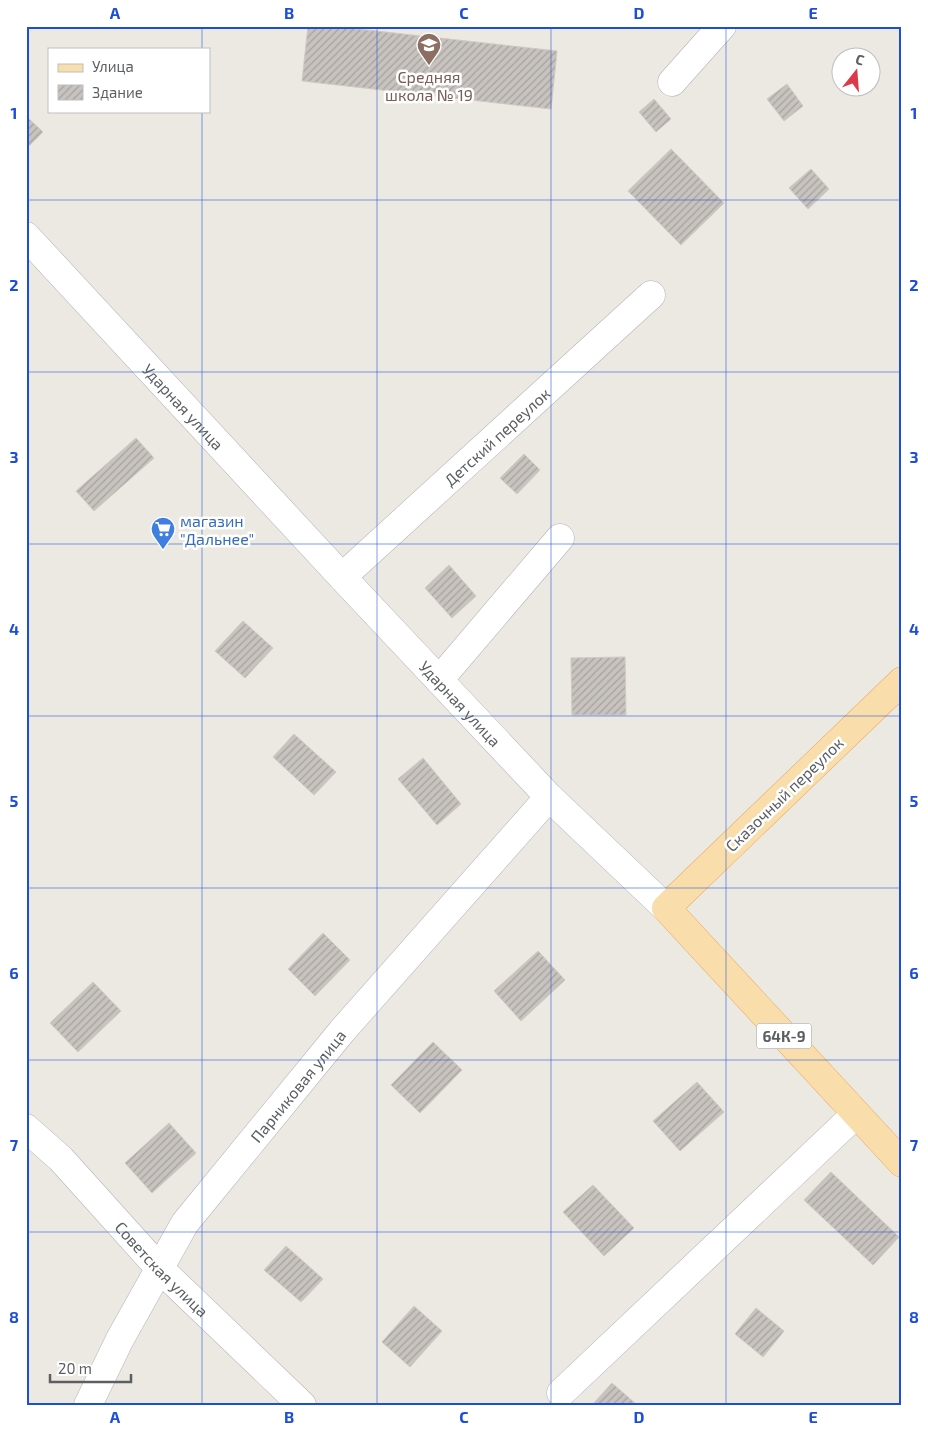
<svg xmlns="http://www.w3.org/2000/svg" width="928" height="1431" viewBox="0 0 928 1431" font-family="'Exo 2',sans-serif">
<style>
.building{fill:url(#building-hatch);stroke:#d1c9c1}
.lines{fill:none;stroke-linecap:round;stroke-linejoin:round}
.minor-casing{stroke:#b0b4b7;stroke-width:29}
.major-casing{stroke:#e7aa61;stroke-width:29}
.minor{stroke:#fff;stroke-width:28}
.major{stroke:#f9deab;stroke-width:28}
.grid{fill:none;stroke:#1d4ed8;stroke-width:1;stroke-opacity:0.55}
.labels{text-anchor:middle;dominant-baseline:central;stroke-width:5;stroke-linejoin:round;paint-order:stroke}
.shield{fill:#fff;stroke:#8c8f91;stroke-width:1}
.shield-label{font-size:15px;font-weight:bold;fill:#5b5f62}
.education-label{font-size:16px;fill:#785e54;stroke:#fff}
.street-label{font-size:16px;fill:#5b5f62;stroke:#fff}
.shop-label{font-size:16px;fill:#366cbe;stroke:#fff;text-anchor:start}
.neatline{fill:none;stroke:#1d4ed8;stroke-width:2}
.grid-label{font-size:16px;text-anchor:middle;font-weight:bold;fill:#1d4ed8}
</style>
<defs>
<pattern id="building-hatch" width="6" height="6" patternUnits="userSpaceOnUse" patternTransform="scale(1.25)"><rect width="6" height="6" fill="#c8c3bf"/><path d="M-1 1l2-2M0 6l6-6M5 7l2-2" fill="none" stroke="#a5a29f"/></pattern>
</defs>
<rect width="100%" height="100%" fill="#ece8e2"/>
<!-- building -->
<path class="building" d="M308 26H331L557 51 551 109 302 81Z
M787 84 803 106 784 121 767 99Z
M654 99 671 119 656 132 639 112Z
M26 116 43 132 26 149Z
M671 149 724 203 681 245 628 191Z
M811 169 829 189 808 209 789 188Z
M136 438 154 458 94 511 76 491Z
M524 454 540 470 517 494 500 478Z
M449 565 476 596 452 618 425 588Z
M243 621 273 648 245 678 215 651Z
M625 657 626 715H572L571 658Z
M294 734 336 772 314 795 273 757Z
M423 758 461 804 437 825 398 779Z
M323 933 350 960 315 996 288 969Z
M538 951 565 980 521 1021 494 991Z
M93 982 121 1011 78 1052 50 1023Z
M433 1042 462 1070 420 1113 391 1085Z
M697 1082 724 1112 680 1151 653 1121Z
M169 1123 196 1153 152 1193 125 1163Z
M831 1172 899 1237 873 1265 804 1200Z
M593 1185 634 1228 604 1256 563 1212Z
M286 1246 323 1279 301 1302 264 1270Z
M414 1306 442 1331 410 1367 382 1342Z
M756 1308 784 1331 763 1357 735 1334Z
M612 1383 636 1404 635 1405H592Z"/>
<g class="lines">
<defs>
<g id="minor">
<path d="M672 82 722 26"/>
<path id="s1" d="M26 236 342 577 549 797 666 908"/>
<path id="s2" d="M342 577 651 295"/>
<path d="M439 680 560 538"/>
<path id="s3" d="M26 1128 61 1159 160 1269 302 1405"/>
<path d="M561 1393 856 1114"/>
<path id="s4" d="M88 1405 120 1339 185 1223 342 1031 549 797"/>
</g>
<path id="major" d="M902 681 666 908 902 1163"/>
</defs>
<!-- minor casing -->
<use href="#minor" class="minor-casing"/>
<!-- major casing -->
<use href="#major" class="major-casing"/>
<!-- minor -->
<use href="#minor" class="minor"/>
<!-- major -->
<use href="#major" class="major"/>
</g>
<!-- grid -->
<path class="grid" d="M202 26V49M377 26V1405M551 26V1405M726 26V1405M202 111V1405M26 200H902M26 372H902M26 544H902M26 716H902M26 888H902M26 1060H902M26 1232H902"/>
<!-- icons -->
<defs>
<symbol id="school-pin" viewBox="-11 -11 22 30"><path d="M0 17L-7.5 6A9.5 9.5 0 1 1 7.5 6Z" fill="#8d6e63" stroke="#fff"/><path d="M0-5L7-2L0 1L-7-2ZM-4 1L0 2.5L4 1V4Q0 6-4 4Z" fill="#fff"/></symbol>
<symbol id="supermarket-pin" viewBox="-11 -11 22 30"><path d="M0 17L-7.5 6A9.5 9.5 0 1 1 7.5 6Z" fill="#3f7fe0" stroke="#fff"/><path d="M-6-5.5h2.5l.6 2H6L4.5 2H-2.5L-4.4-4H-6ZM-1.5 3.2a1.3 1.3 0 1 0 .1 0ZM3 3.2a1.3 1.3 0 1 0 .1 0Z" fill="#fff"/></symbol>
</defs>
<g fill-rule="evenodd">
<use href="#school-pin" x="415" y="31" width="28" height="38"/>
<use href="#supermarket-pin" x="149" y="515" width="28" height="38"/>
</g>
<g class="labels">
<!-- shield labels -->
<rect class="shield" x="756.5" y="1023.5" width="55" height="25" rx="4"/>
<g class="shield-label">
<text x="784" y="1036">64К-9</text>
</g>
<!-- education labels -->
<g class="education-label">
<text x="429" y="76">Средняя<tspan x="429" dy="18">школа № 19</tspan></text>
</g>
<!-- street labels -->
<g class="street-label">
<text stroke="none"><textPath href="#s1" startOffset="232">Ударная улица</textPath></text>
<text stroke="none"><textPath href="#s2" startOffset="209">Детский переулок</textPath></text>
<text stroke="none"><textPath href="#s1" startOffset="638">Ударная улица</textPath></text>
<text transform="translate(784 794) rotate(-44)">Сказочный переулок</text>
<text stroke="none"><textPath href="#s4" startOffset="384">Парниковая улица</textPath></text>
<text stroke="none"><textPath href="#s3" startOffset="196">Советская улица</textPath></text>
</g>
<!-- shop labels -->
<g class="shop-label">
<text x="180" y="520">магазин<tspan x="180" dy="18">"Дальнее"</tspan></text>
</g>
</g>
<!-- border -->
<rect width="928" height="1431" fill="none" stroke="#ffffff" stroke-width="55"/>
<!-- legend -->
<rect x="48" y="48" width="162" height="65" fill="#ffffff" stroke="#bdbfc0"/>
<rect x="58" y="64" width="25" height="8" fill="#f9deab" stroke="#bdbfc0"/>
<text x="92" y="72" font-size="15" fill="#5b5f62">Улица</text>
<rect x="58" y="85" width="25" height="15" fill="url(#building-hatch)" stroke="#bdbfc0"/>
<text x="92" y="98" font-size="15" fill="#5b5f62">Здание</text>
<!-- north arrow -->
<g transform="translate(856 72) rotate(17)"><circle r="24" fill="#ffffff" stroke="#bdbfc0"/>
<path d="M0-4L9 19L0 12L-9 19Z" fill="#dc3949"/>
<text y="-8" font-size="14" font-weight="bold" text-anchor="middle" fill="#5b5f62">С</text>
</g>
<!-- scale -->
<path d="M50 1374v8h81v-8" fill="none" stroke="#5b5f62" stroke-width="2.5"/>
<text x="58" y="1374" font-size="15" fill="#5b5f62" stroke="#ffffff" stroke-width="4" paint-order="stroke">20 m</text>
<rect x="28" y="28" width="872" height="1376" class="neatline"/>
<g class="grid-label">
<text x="115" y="19">A</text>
<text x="289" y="19">B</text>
<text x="464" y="19">C</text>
<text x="639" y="19">D</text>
<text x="813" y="19">E</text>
<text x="14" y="119">1</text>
<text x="914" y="119">1</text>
<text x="14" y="291">2</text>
<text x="914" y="291">2</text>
<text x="14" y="463">3</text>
<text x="914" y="463">3</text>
<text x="14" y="635">4</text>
<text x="914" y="635">4</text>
<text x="14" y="807">5</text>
<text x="914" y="807">5</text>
<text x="14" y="979">6</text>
<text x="914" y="979">6</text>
<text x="14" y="1151">7</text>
<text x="914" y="1151">7</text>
<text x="14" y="1323">8</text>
<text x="914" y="1323">8</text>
<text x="115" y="1423">A</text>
<text x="289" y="1423">B</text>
<text x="464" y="1423">C</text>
<text x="639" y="1423">D</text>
<text x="813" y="1423">E</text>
</g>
</svg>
